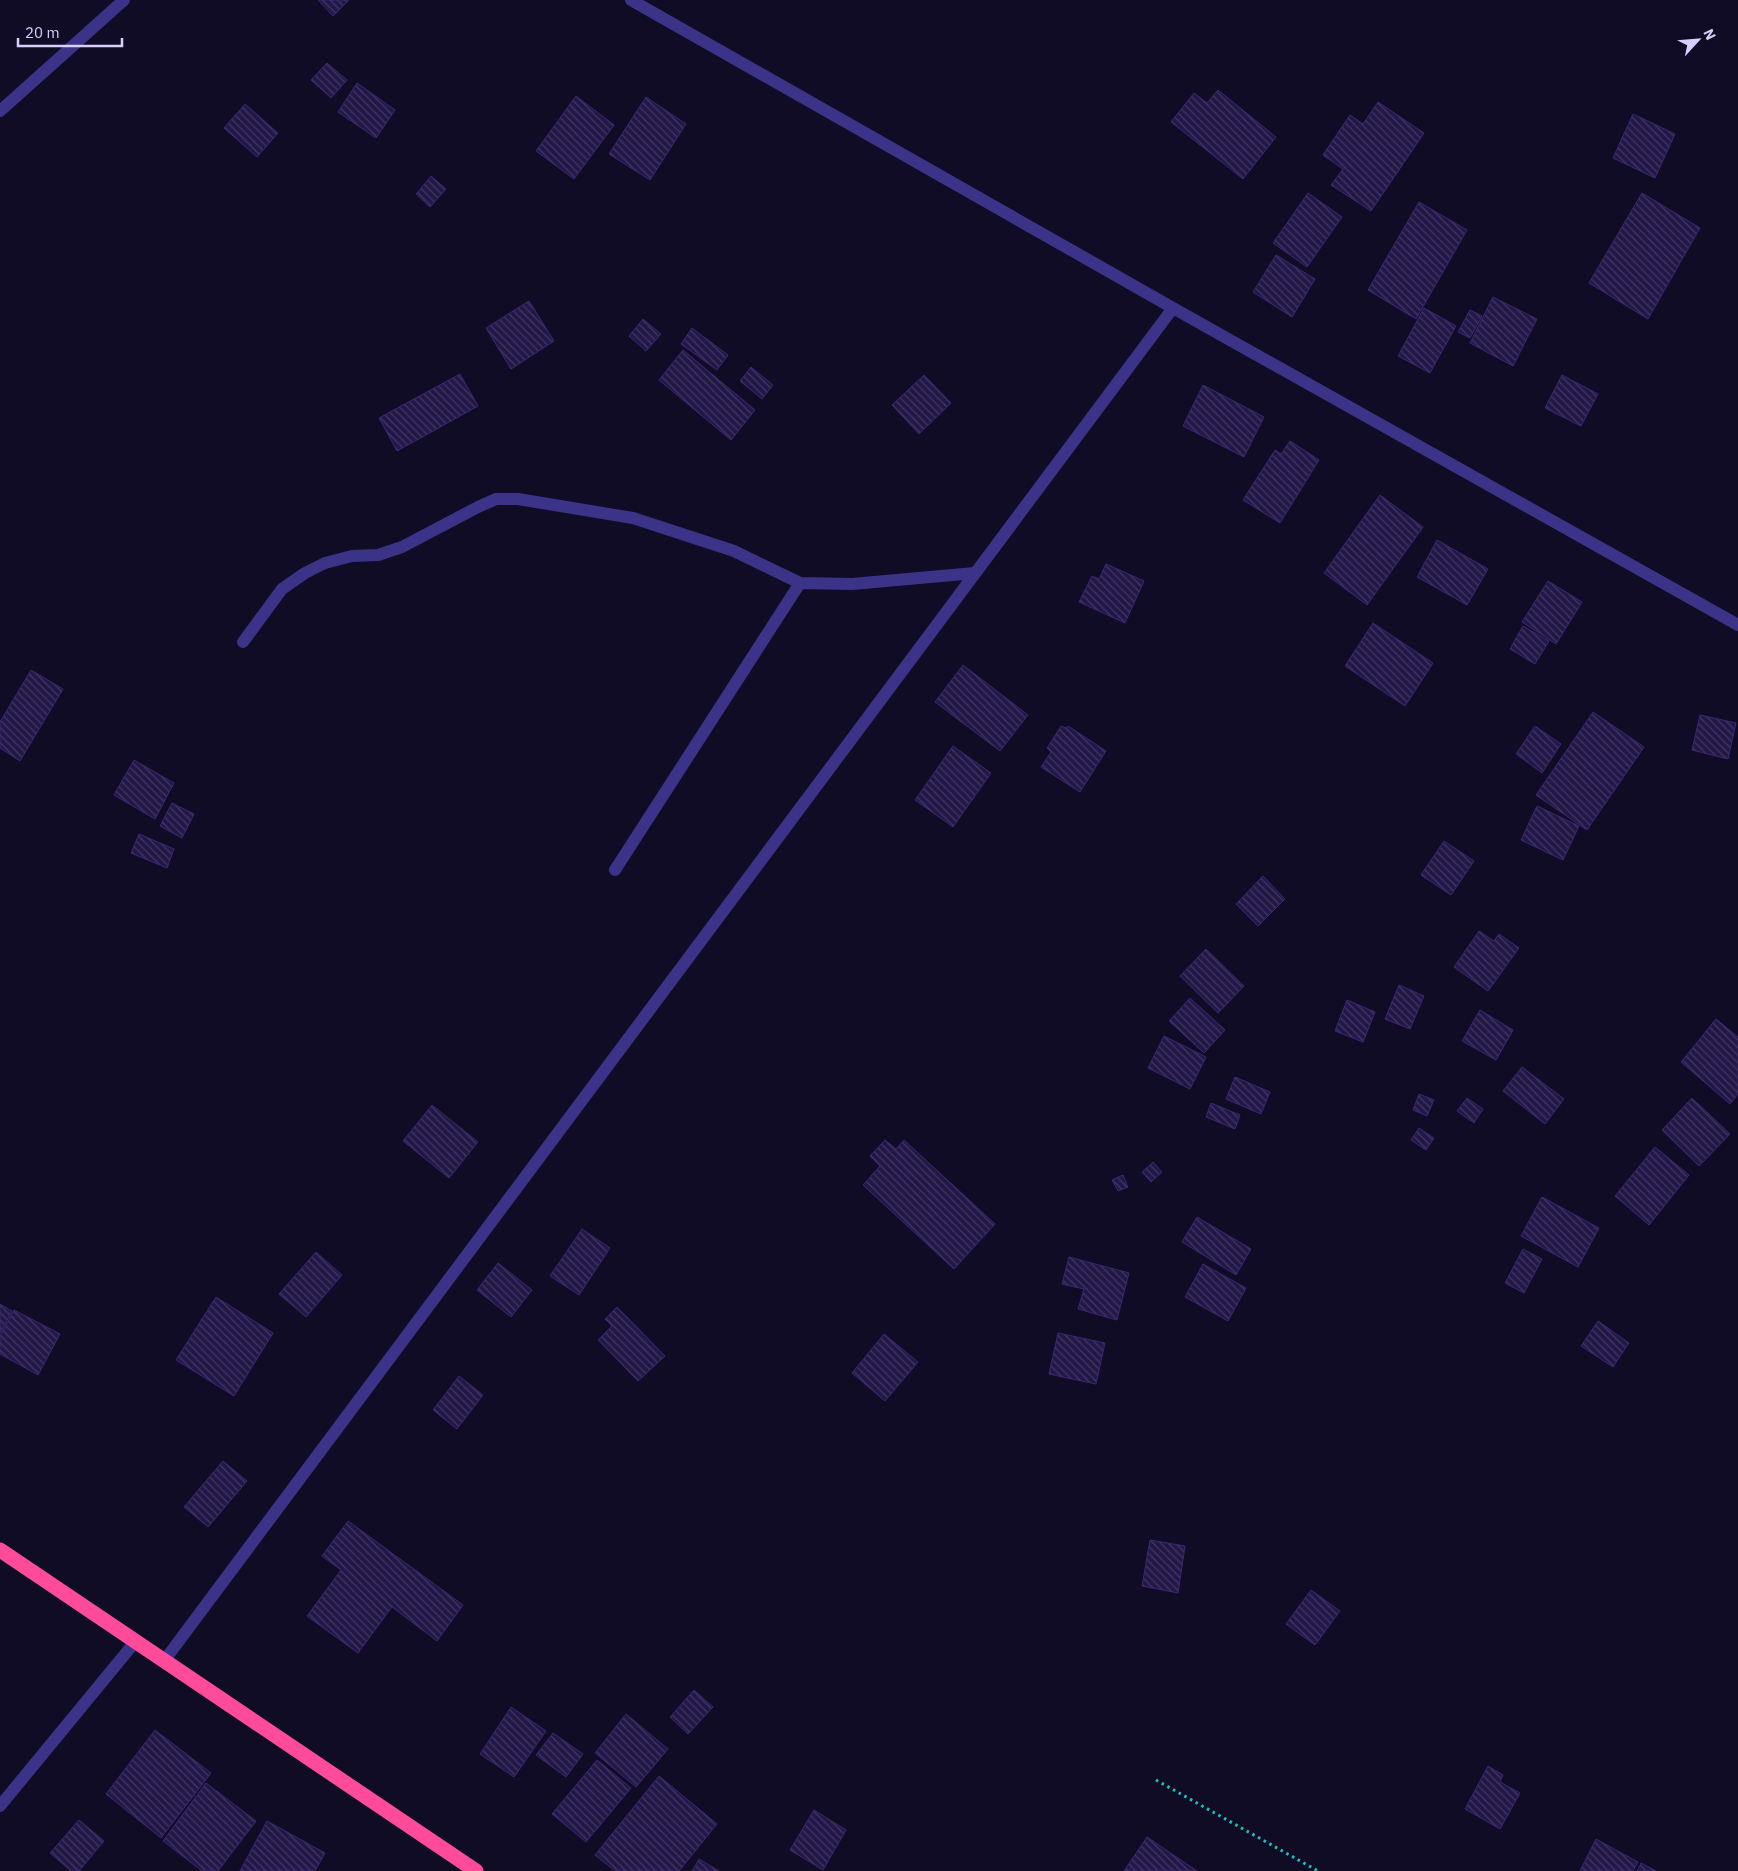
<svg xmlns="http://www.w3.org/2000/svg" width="1738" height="1871" viewBox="0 0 1738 1871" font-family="'IBM Plex Sans',sans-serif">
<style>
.building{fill:url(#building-back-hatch);stroke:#3a2776}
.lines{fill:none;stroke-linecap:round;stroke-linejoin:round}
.path{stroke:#24bfbd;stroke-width:3;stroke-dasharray:2.5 4;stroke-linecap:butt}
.minor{stroke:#3a3388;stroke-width:12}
.highway{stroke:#ff4b9a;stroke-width:15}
</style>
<defs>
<pattern id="building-back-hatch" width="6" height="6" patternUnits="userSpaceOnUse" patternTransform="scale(1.25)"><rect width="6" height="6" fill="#231747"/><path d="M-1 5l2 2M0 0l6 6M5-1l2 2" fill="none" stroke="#423863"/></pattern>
</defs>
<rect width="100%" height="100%" fill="#110c25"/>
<!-- building -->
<path class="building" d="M318 0H349L333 16Z
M327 63 347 80 331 98 311 80Z
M357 83 395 110 376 138 338 112Z
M1218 90 1276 137 1243 179 1171 122 1194 93 1207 103Z
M576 96 614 125 574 179 536 151Z
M646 97 686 124 650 180 609 154Z
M1378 102 1424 133 1371 211 1331 185 1343 169 1323 155 1350 115 1363 124Z
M245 104 278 133 257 157 224 128Z
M1633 114 1675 134 1655 178 1613 158Z
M431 176 446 189 430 207 416 194Z
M1308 193 1342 217 1307 267 1273 243Z
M1642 193 1700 228 1648 319 1589 283Z
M1419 202 1467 230 1416 319 1368 290Z
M1276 255 1315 279 1292 317 1253 292Z
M1493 297 1537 319 1513 366 1470 343Z
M529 301 554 341 511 369 486 328Z
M1424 308 1456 326 1430 373 1398 356Z
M1470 310 1482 316 1470 338 1458 332Z
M643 319 661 334 646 351 629 336Z
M692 328 728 355 717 370 681 344Z
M683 350 755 410 731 440 659 380Z
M751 367 773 385 762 399 740 381Z
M460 374 478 406 397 451 379 418Z
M924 375 951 403 919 434 892 405Z
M1562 375 1598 394 1581 426 1545 408Z
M1203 385 1264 417 1244 457 1183 426Z
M1290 441 1319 460 1280 523 1243 500 1275 450 1281 454Z
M1380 495 1423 527 1367 605 1324 573Z
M1437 540 1488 569 1467 605 1417 577Z
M1106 564 1144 581 1125 623 1079 602 1092 576 1099 579Z
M1548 581 1582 602 1556 644 1522 622Z
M1373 623 1433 663 1405 706 1345 666Z
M1523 626 1549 641 1535 664 1510 649Z
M963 665 1028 715 1000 751 935 702Z
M31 670 63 689 20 761 0 748V722Z
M1593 712 1644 747 1587 830 1536 795Z
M1700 715 1736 723 1728 759 1692 750Z
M1061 726 1066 728 1068 726 1106 751 1080 792 1041 767 1051 752 1047 748Z
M1535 726 1561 744 1542 773 1516 754Z
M953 746 991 773 953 827 915 800Z
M134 760 174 783 155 819 114 795Z
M172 803 194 814 182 838 160 826Z
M1537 806 1579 826 1563 860 1521 840Z
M139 834 174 849 167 868 131 853Z
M1444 841 1474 861 1451 895 1421 875Z
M1263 876 1285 899 1258 926 1236 904Z
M1479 931 1494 941 1499 934 1519 948 1488 991 1454 967Z
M1206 949 1244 986 1218 1013 1180 976Z
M1399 985 1424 996 1410 1029 1385 1019Z
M1190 998 1225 1030 1204 1053 1169 1021Z
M1347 1000 1375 1012 1363 1042 1335 1031Z
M1480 1010 1513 1030 1496 1060 1462 1041Z
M1716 1019 1738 1037V1094L1730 1104 1681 1062Z
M1164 1036 1206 1057 1190 1089 1148 1068Z
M1522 1067 1564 1099 1545 1124 1503 1091Z
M1235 1077 1270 1092 1261 1114 1226 1099Z
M1419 1094 1434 1100 1427 1116 1413 1110Z
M1467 1098 1483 1109 1474 1123 1457 1111Z
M1692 1098 1730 1134 1699 1166 1662 1130Z
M1211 1103 1240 1115 1235 1129 1206 1117Z
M432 1105 478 1142 449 1178 403 1141Z
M1419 1128 1434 1138 1426 1150 1411 1140Z
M885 1140 896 1149 904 1140 995 1224 954 1269 863 1185 880 1166 870 1156Z
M1655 1147 1689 1175 1649 1225 1615 1196Z
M1153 1162 1162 1172 1151 1182 1142 1172Z
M1123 1175 1128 1187 1118 1191 1112 1180Z
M1542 1197 1599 1228 1578 1267 1521 1236Z
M1197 1217 1251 1249 1236 1275 1182 1242Z
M582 1229 610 1248 579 1295 550 1276Z
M1523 1249 1542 1259 1524 1293 1505 1283Z
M316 1252 342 1275 306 1317 279 1294Z
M1069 1257 1129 1273 1117 1320 1078 1309 1084 1289 1062 1284Z
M498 1263 532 1290 511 1317 477 1290Z
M1203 1264 1246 1288 1228 1321 1185 1297Z
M216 1297 273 1333 234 1396 176 1360Z
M0 1304 12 1311 0 1333Z
M617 1307 665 1356 638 1381 598 1340 612 1326 605 1319Z
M14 1310 60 1334 38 1375 0 1354V1336Z
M1598 1321 1629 1343 1613 1367 1581 1346Z
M1058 1333 1105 1343 1096 1384 1049 1374Z
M884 1334 918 1362 885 1401 852 1373Z
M459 1376 483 1395 457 1429 433 1410Z
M223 1461 247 1481 208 1527 184 1507Z
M348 1521 463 1605 437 1641 392 1607 358 1653 307 1616 341 1570 322 1556Z
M1150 1540 1185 1546 1178 1593 1142 1586Z
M1311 1590 1340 1611 1315 1645 1286 1624Z
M694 1690 713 1707 688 1734 670 1717Z
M511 1707 546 1731 514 1777 480 1754Z
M626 1714 668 1749 636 1787 595 1753Z
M155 1730 211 1773 161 1838 106 1794Z
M553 1733 583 1754 566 1777 536 1755Z
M597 1760 631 1788 586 1842 552 1814Z
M1488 1766 1503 1775 1500 1782 1520 1793 1500 1829 1465 1809Z
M659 1776 717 1824 679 1871H615L595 1855Z
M206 1783 256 1821 218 1871H202L163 1841Z
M814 1810 846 1830 823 1870 790 1850Z
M79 1820 104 1841 79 1871H71L50 1853Z
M267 1821 325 1853 315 1871H240Z
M1147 1837 1197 1871H1124Z
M1596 1839 1638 1862 1633 1871H1580Z
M699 1859 719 1871H692Z
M1641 1863 1656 1871H1637Z"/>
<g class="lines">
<!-- path -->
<path class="path" d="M1156 1780 1318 1871"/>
<!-- minor -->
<path class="minor" d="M631 0 1173 308 1738 625
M0 111 124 0
M243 642 282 589 305 573 325 563 352 556 378 555 402 547 478 507 496 499H518L633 518 734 551 800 583 852 584 975 573
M615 870 800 583
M164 1661 1173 308
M0 1806 135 1642"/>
<!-- highway -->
<path class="highway" d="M0 1550 476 1871"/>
</g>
<!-- north arrow -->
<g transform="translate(1698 40) rotate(64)" stroke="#110c25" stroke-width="4" paint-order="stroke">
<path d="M0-4L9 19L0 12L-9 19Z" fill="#d7d0ff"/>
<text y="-8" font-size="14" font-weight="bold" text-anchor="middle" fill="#d7d0ff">N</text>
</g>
<!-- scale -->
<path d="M18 38v8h104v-8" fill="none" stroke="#d7d0ff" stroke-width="2.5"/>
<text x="25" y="38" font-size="15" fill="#d7d0ff" stroke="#110c25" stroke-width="4" paint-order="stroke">20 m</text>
</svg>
